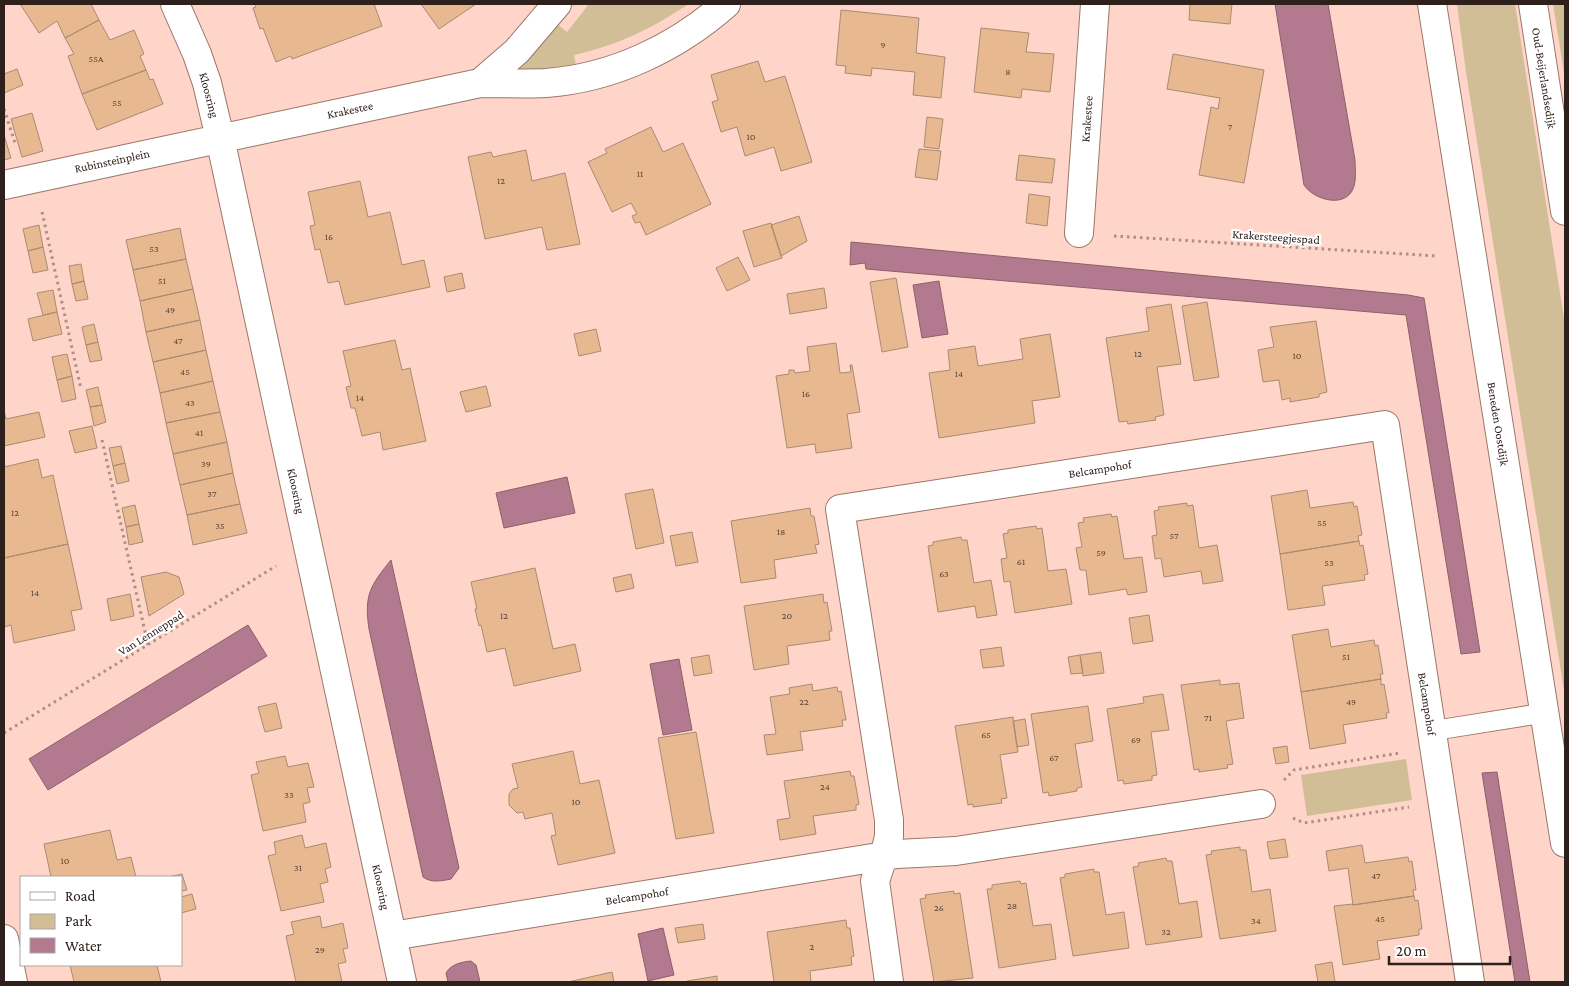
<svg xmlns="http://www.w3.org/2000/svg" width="1569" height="986" viewBox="0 0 1569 986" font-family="'Crimson Pro',serif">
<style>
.green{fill:#d1bd96}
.water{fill:#b37a8f;stroke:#8b5f6c}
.building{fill:#e8b991;stroke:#a88b73}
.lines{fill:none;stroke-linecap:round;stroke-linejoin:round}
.lane-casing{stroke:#9b776a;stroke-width:21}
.street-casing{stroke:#9b776a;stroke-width:30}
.secondary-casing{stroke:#9b776a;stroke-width:30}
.path{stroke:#ad8f85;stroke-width:3;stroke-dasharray:2.5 4;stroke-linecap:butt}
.lane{stroke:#fff;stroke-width:19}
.street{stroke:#fff;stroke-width:28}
.secondary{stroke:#fff;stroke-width:28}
.labels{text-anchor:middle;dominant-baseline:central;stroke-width:4.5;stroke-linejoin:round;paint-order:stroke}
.number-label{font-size:10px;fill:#5c4638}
.street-label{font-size:12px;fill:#2e201b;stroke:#fff}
</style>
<rect width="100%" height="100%" fill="#fed5c8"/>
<!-- green -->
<path class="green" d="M589 4H689C648 30 621 44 574 55L576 66 519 73 517 68 556 23 567 32Z
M1457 4H1515L1565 325V697L1466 72Z
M1553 4H1565V79Z
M1406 759 1412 800 1307 816 1301 775Z"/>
<!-- water -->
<path class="water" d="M1275 4H1328L1355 160C1355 170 1357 182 1352 191 1342 208 1313 199 1304 185Z
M851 242 1408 295 1424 298 1480 652 1461 654 1406 315 866 269 865 263 850 265Z
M939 281 948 334 922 338 913 285Z
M567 477 575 513 504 528 496 493Z
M391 560 459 868 451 879C441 881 431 883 423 877L369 629C364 595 370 586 391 560Z
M248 625 267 656 48 790 29 759Z
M679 659 692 730 663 735 650 664Z
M1497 772 1530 982H1515L1482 773Z
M663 928 674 975 648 981 638 934Z
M471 961 476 965 480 982H448L446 973C451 964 462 962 471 961Z"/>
<!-- building -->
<path class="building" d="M20 4H91L99 20 65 38 57 21 39 33Z
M255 4H317L318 5 321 4H374L382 26 292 59 291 56 276 62 263 28 260 29 253 8 256 7Z
M421 4H476L439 29Z
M1190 4H1232L1230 24 1189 20Z
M841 10 919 18 916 53 945 57 941 98 913 95 915 72 872 68 871 76 845 73 846 66 836 65Z
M99 20 110 40 134 30 144 54 140 56 146 70 82 94 68 56 74 54 65 38Z
M981 28 1029 33 1026 52 1054 54 1050 92 1022 89 1021 98 974 92Z
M1173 54 1264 70 1244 183 1199 175 1211 107 1218 109 1220 98 1167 89Z
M758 61 765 82 785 76 812 162 781 171 774 147 745 156 737 127 721 132 712 102 718 100 711 75Z
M17 69 23 85 4 93V74Z
M146 70 150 80 153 79 163 104 97 130 82 94Z
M32 113 43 151 22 157 11 119Z
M927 117 943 119 939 149 924 147Z
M651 127 663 152 683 143 711 204 646 235 640 222 635 223 632 216 637 214 631 203 612 212 588 162 607 153 605 149Z
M4 135 11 158 4 160Z
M919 149 941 151 937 180 915 177Z
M526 150 532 181 565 173 580 244 547 250 542 227 485 239 468 157 491 152 493 157Z
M1019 155 1055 159 1052 183 1016 180Z
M360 181 368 217 390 212 402 265 424 260 430 287 345 305 339 281 328 283 320 249 315 250 310 226 315 225 308 192Z
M1029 194 1050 197 1047 226 1026 223Z
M799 216 807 241 781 256 771 225Z
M771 223 782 258 754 267 743 231Z
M39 225 43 247 28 251 23 229Z
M180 228 186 259 133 270 126 240Z
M43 247 48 270 33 273 28 251Z
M738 257 750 280 727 291 716 268Z
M186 259 193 289 140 301 133 270Z
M81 264 84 281 72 284 69 266Z
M462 273 465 288 447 292 444 277Z
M896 278 908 347 882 352 870 282Z
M84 281 88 299 76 301 72 284Z
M824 288 827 308 790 314 787 294Z
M193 289 200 320 146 332 140 301Z
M53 290 57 312 43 315 37 293Z
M1207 302 1219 377 1194 381 1182 306Z
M1171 304 1181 364 1157 367 1164 415 1155 417 1156 420 1128 424 1127 421 1119 422 1106 338 1149 331 1146 308Z
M57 312 62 334 33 341 28 319Z
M200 320 206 350 153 362 146 332Z
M1316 321 1327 392 1319 394V397L1290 402V398L1282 400 1279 380 1263 382 1258 350 1274 347 1270 327Z
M94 324 98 342 86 345 82 327Z
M596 329 601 351 579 356 574 334Z
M1050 334 1060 397 1032 401 1035 423 939 438 929 373 950 370 948 350 975 346 978 366 1023 359 1020 339Z
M395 340 402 370 410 368 426 441 383 450 380 432 362 436 355 408H351L346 387 351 386 343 351Z
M98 342 102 360 90 362 86 345Z
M836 343 840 373 851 372 850 365H852L860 412 847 414 852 448 816 453 815 444 787 448 776 376 789 374V370H794L795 373 810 371 807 347Z
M206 350 213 381 160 393 153 362Z
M67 354 72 376 57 380 52 357Z
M72 376 76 399 62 402 57 380Z
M213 381 220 412 166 423 160 393Z
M486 386 491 406 466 412 460 392Z
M98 387 102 405 90 407 86 390Z
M102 405 106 422 94 426 90 407Z
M4 411 6 419 39 412 45 437 4 446Z
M220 412 227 442 173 454 166 423Z
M92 426 97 448 75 453 69 431Z
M227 442 233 473 180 485 173 454Z
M121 446 125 463 113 466 109 448Z
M38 459 42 478 53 475 68 544 4 558V467Z
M125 463 129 481 117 484 113 466Z
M233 473 240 504 187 515 180 485Z
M653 489 664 543 636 549 625 494Z
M1307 490 1310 508 1353 502 1354 507 1357 506 1362 535 1358 536 1359 541 1280 554 1271 496Z
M1187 503V506L1193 505 1199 548 1217 545 1223 581 1203 584 1201 571 1164 577 1161 558 1155 559 1152 536 1157 535 1154 511 1159 510 1158 507Z
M240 504 247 533 193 545 187 515Z
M135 505 139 524 126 527 122 508Z
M810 508 811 516H814L819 544 815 545 817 553 774 560 776 578 741 583 731 521Z
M1111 514 1112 517 1117 516 1124 559 1142 557 1147 592 1128 595 1126 589 1089 595 1086 570H1080L1076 548 1082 547 1078 523 1084 522 1083 518Z
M139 524 143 542 129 545 126 527Z
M1036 526 1037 529 1042 528 1048 571 1066 569 1072 604 1015 613 1010 581 1004 582 1001 559 1007 558 1003 534 1008 533V530Z
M692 532 698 562 676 566 670 536Z
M961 537 962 540H967L974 583 991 580 997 615 977 618 975 606 938 612 928 546 933 545V542Z
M1359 541 1360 546 1363 545 1368 574 1364 575 1365 580 1322 586 1325 605 1288 610 1280 554Z
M68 544 82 609 71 611 75 630 14 643 11 625 4 627V558Z
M535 568 553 649 575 644 581 671 514 686 505 648 487 652 481 625 479 626 475 609H477L471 582Z
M166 572 179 577 184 594 149 616 141 577Z
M631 574 634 588 616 592 613 578Z
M130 594 134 616 111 621 107 599Z
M823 594 824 603 827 602 832 631H829L830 640 787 646 789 664 754 670 744 606Z
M1149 615 1153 641 1133 644 1129 618Z
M1328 629 1331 647 1374 640 1375 646 1378 645 1383 674H1380L1381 679 1301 692 1292 635Z
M1001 647 1004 666 983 668 980 650Z
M1101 652 1104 673 1083 676 1080 655Z
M709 655 712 673 694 676 691 658Z
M1080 655 1083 673 1071 674 1068 657Z
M1381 679V685L1384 684 1389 713H1386L1387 718 1343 725 1346 743 1310 749 1301 692Z
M1220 680V685L1239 683 1244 718 1226 721 1233 764 1227 765 1228 768 1199 772V769L1194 770 1181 685Z
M812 684 813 691 837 687 838 692 841 691 846 720H842L843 726 800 732 803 750 767 755 764 735 776 734 770 697 790 694 789 688Z
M1163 694 1169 730 1151 732 1157 775 1152 776V780L1124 784 1123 780 1118 781 1107 709 1144 703 1143 697Z
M276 703 282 728 265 732 258 707Z
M1088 706 1093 741 1075 744 1082 787 1077 788V791L1049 796 1048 792 1043 793 1031 714Z
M1013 717 1018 752 1000 755 1007 798 1001 799 1002 803 973 807V804L968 805 955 726Z
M1025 719 1029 745 1017 747 1013 721Z
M696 732 714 833 676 839 658 738Z
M1287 746 1289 762 1276 764 1273 748Z
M573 751 580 784 599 780 615 853 558 865 551 836 556 835 552 813 525 819 523 812 517 813 509 805V794L513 789 518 788 512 764Z
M285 756 288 767 308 763 314 787 307 788 310 802 303 804 306 822 263 831 251 775 259 773 256 762Z
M850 771 851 776H854L859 804 856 805V810L813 816 816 834 780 840 777 820 790 818 784 781Z
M110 830 117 860 131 857 136 877H51L44 844Z
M302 835 305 848 326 843 331 867 325 869 328 882 320 884 324 902 281 911 268 856 276 854 274 842Z
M1285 839 1288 857 1270 859 1267 842Z
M1362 845 1365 863 1408 857 1409 862 1412 861 1416 890H1413L1414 896 1353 905 1348 868 1329 871 1326 851Z
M1240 847V850H1246L1252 892 1270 889 1276 931 1220 939 1206 855 1212 854 1211 851Z
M1166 858 1167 861H1172L1179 904 1197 901 1202 937 1146 945 1133 867 1139 866 1138 863Z
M1094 869V872H1099L1106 915 1124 912 1129 948 1073 956 1060 878 1065 877V874Z
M182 874 187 890 181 891V877H168Z
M1020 881 1021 884 1026 883 1033 926 1051 924 1056 959 999 968 987 889H992V885Z
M954 891V894L960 893 973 978 934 982 920 899 926 898 925 895Z
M192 894 196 909 181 913V897Z
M1414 896 1415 901 1418 900 1422 929H1419V935L1377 941 1380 959 1343 965 1334 906 1353 904V905Z
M320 916 322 928 343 923 348 948 343 949 346 962 338 964 342 982H296L286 936 294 934 291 922Z
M846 920 847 928H850L854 956 851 957 852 965 810 971 811 982H774L767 932Z
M703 924 705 939 678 943 675 928Z
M1332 962 1335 982H1318L1315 965Z
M70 965H157L161 982H74Z
M612 972 614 982H568Z
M717 976V982H687V981Z"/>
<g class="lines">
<defs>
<path id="lane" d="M1431 731 1544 713"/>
<path id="street" d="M175 4 197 54 207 83 220 138 402 982
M1533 4 1565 211
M480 83 517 51 557 4
M4 185 480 83C502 83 524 84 546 83 613 78 676 48 726 4
M1079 233 1095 4
M392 936 897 854 956 851 1261 804
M4 939 13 982
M889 982 875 881 887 845 889 836V820L840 509 1385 425 1470 982"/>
<path id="secondary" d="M1432 4 1565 843"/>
</defs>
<!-- lane casing -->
<use href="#lane" class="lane-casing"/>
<!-- street casing -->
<use href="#street" class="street-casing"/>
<!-- secondary casing -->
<use href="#secondary" class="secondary-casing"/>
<!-- path -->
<path class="path" d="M4 109 16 146
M42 212 81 389
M1114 236 1437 256
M102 440 148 645
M4 733 276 566
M1284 780 1294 770 1400 753
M1293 818 1304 823 1409 807"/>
<!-- lane -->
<use href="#lane" class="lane"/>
<!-- street -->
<use href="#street" class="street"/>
<!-- secondary -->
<use href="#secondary" class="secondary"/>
</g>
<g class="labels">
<!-- number labels -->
<g class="number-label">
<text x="883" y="44">9</text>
<text x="96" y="58">55A</text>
<text x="1008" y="71">8</text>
<text x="117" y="102">55</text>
<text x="1230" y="126">7</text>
<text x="751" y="136">10</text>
<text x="640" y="173">11</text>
<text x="501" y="180">12</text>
<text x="329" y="236">16</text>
<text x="154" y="248">53</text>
<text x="162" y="280">51</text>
<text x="170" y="309">49</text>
<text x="178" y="340">47</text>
<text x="1138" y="353">12</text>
<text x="1297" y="355">10</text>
<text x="185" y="371">45</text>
<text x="959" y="373">14</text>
<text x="806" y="393">16</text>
<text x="360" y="397">14</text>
<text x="190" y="402">43</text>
<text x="199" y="432">41</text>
<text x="206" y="463">39</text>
<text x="212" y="493">37</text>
<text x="15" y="512">12</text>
<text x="1322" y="522">55</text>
<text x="220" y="525">35</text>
<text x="781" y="531">18</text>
<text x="1174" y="535">57</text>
<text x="1101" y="552">59</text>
<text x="1021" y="561">61</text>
<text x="1329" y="562">53</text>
<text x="944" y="573">63</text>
<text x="35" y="592">14</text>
<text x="504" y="615">12</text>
<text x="787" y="615">20</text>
<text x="1346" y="656">51</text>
<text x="804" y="701">22</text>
<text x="1351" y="701">49</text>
<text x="1208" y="717">71</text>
<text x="986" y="734">65</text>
<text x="1136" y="739">69</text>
<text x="1054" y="757">67</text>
<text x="825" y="786">24</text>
<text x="289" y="794">33</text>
<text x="576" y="801">10</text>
<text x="65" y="860">10</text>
<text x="298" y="867">31</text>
<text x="1376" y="875">47</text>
<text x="1012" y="905">28</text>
<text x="939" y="907">26</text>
<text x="1380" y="918">45</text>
<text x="1256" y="920">34</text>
<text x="1166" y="931">32</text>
<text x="812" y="946">2</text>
<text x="320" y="949">29</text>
</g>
<!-- street labels -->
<g class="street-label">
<text transform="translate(1544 78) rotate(81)">Oud-Beijerlandsedijk</text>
<text transform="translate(209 95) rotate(75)">Kloosring</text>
<text transform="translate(350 110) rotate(-12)">Krakestee</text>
<text transform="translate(1087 119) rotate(-86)">Krakestee</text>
<text transform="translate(112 161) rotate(-12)">Rubinsteinplein</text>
<text transform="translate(1276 237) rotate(4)">Krakersteegjespad</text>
<text transform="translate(1498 424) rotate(81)">Beneden Oostdijk</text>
<text transform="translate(1100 469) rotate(-9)">Belcampohof</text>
<text transform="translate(296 491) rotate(78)">Kloosring</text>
<text transform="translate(151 633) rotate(-32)">Van Lenneppad</text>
<text transform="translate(1427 704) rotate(81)">Belcampohof</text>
<text transform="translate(381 887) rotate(78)">Kloosring</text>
<text transform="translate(637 896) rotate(-9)">Belcampohof</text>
</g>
</g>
<!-- border -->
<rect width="1569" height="986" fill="none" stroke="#2e201b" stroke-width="10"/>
<!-- legend -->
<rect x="20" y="876" width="162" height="90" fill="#ffffff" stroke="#aba6a4"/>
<rect x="30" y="892" width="25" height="8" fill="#ffffff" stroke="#aba6a4"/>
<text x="65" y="901" font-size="15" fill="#2e201b">Road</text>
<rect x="30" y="914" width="25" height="15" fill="#d1bd96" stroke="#aba6a4"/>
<text x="65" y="926" font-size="15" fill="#2e201b">Park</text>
<rect x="30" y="938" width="25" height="15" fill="#b37a8f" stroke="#aba6a4"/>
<text x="65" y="951" font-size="15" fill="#2e201b">Water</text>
<!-- scale -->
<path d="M1389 956v8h121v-8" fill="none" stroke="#2e201b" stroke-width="2.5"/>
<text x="1396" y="956" font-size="15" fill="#2e201b" stroke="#ffffff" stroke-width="4" paint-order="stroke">20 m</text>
</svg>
